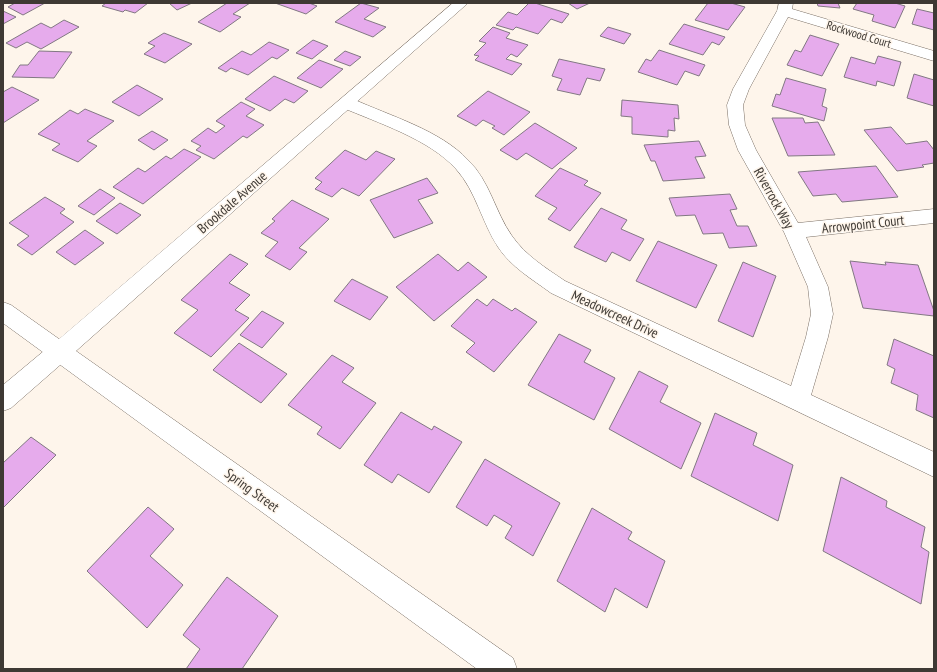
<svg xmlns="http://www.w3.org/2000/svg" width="937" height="672" viewBox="0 0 937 672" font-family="'PT Sans Narrow',sans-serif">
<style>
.building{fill:#e6abec;stroke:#827883}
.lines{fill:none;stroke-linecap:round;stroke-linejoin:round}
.minor-casing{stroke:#7b7066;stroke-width:1}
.tertiary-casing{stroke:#7b7066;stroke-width:1}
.minor{fill:#fff;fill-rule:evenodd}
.tertiary{fill:#fff;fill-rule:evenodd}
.labels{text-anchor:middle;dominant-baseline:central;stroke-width:3;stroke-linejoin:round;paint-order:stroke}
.far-street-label{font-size:12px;fill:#3e3934;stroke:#fef5eb}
.street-label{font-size:14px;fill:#3e3934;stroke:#fef5eb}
</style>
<rect width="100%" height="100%" fill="#fef5eb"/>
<!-- building -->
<path class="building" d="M15 3H45L23 15 8 7Z
M106 3H148L135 13 125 10 123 12 102 6Z
M169 3H192L177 10Z
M227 3H250L233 14 241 17 220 32 198 22Z
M275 3H309L317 6 306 14Z
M361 3 379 8 364 19 386 27 373 37 335 22Z
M529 3H535L569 14 562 23 551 19 538 34 516 27 513 30 496 25 508 12 517 15Z
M568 3H590L577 9Z
M708 3H731L745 7 728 30 695 20Z
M817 3H838L840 8 818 6Z
M857 3H895L905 6 895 28 872 21 874 15 853 9Z
M917 9 934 13V30L912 24Z
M3 11 16 17 3 24Z
M64 20 79 27 41 49 27 42 16 48 6 43 41 23 51 28Z
M684 24 725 37 719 45 712 42 703 55 669 44Z
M493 27 510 33 506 38 528 45 517 57 511 54 506 59 522 64 512 75 475 60 479 56 474 55 486 43 479 41Z
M608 27 631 34 624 44 600 36Z
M164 33 192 44 165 63 144 54 155 46 148 43Z
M810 35 839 44 822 76 787 65 795 50 801 52Z
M313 40 328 46 312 59 296 53Z
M269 42 289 50 277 59 272 57 248 75 231 68 226 72 218 68 242 51 251 55Z
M659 50 705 65 699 76 685 71 677 85 638 72 646 59 651 61Z
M39 51 72 52 54 78 12 77 20 65H28Z
M345 51 361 57 350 66 334 60Z
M878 56 901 62 894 86 877 81 876 86 844 77 851 57 875 64Z
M559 59 605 69 600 81 587 78 580 95 557 90 562 79 552 76Z
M319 60 343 69 321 88 297 78Z
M914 74 934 80V106L907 98Z
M274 76 308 91 294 103 285 99 270 111 245 99Z
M786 78 826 89 822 106 827 108 824 121 772 106 776 94 780 95Z
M137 85 163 99 139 116 112 102Z
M12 87 39 100 3 123V92Z
M488 91 530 112 504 135 492 128 495 126 483 120 476 126 457 116Z
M622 100 678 105 679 119 674 118 675 131 668 130V137L632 134V117L621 116Z
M241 102 255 109 246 116 264 125 247 138 243 136 214 159 196 150 201 146 191 141 208 128 216 133 225 126 216 121Z
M85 109 114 121 87 141 97 146 78 162 52 150 60 144 38 134 70 110 78 114Z
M772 118H803L805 123 818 122 835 155 788 156Z
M535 123 577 148 552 169 526 153 517 160 500 150Z
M891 127 906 144 927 141 934 150V163L922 165 924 167 897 171 864 130Z
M152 131 168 140 154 150 138 140Z
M699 141 706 156 695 157 705 178 663 181 655 161H651L644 145Z
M184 149 201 157 143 204 113 187 138 168 145 172 166 156 171 159Z
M345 150 366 160 376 151 395 159 359 196 342 188 332 197 315 189 322 182 315 178Z
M876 166 898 197 842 202 836 194 813 196 798 172Z
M560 168 588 181 584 185 601 193 570 231 548 219 557 208 535 196Z
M427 178 438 193 418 200 433 223 394 238 370 200Z
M100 189 115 198 94 215 78 206Z
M730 194 737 209 730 210 737 226H748L757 246 729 248 723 233 703 234 695 215 676 216 669 198Z
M45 197 65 209 60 213 74 222 32 255 17 245 29 236 9 223Z
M292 200 329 219 299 248 307 252 290 270 265 256 278 242 261 233 275 221 272 219Z
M120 203 141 215 117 234 96 221Z
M601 208 627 220 621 229 644 239 630 261 612 252 606 262 574 247Z
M85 230 104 243 75 265 56 252Z
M658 241 717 265 696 308 636 281Z
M230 254 248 264 229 283 250 295 235 310 249 318 211 357 174 333 198 310 181 300Z
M438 254 458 271 468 262 487 277 434 321 396 287Z
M850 261 886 265 885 262 918 265 934 311V316L863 308Z
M743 262 776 276 753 337 718 321Z
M352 279 388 297 370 320 334 301Z
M477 299 487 306 493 299 512 311 515 308 537 322 494 372 466 352 475 343 451 326Z
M262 311 284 323 262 348 240 335Z
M559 334 591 350 584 362 615 378 594 420 528 385Z
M894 339 934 356V418L916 410 918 395 891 383 895 369 887 365Z
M239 343 287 374 261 403 213 370Z
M332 355 354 368 342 382 376 403 340 449 317 434 322 427 288 405Z
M639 371 668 386 660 402 701 423 681 469 609 429Z
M401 412 432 430 434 426 462 442 429 493 398 474 392 483 364 465Z
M715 413 757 433 753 445 793 465 778 521 691 476Z
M31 437 56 455 3 508V463Z
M485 459 560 503 533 556 505 538 512 526 494 515 487 526 456 507Z
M841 477 887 501 886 507 925 527 921 547 929 552 921 604 823 551Z
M148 507 174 529 150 556 183 585 147 628 87 571Z
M592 508 632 532 628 539 665 561 647 608 615 588 605 612 557 581Z
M227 577 278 616 242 669H186L200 649 183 635Z"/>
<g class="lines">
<defs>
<path id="minor" d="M779 3H793L792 9 934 51V61L788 17 749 89 743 105 745 125 756 150 798 223 934 209V223L806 237 828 287 833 314 828 337 811 395 934 452V477L551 293C532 279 511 267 498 247 482 223 476 191 456 169 429 139 378 123 341 107L339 103 341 99 347 98 353 99C390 116 440 130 468 160 490 181 495 212 512 236 526 256 546 268 565 281L791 386 806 337 811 314 808 287 784 232 738 150 729 125 727 105 733 89 777 11Z
M59 342 67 345 70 352 67 359 11 408 3 411V385L51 345Z"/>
<path id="tertiary" d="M453 3H468L76 351 513 658 517 669H477L3 323V302L11 305 59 339Z"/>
</defs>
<!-- minor casing -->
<use href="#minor" class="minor-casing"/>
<!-- tertiary casing -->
<use href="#tertiary" class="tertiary-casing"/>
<!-- minor -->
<use href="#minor" class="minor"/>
<!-- tertiary -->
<use href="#tertiary" class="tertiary"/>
</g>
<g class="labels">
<!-- far-street labels -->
<g class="far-street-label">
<text transform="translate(859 34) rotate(17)">Rockwood Court</text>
</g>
<!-- street labels -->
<g class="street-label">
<text transform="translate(774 198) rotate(61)">Riverrock Way</text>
<text transform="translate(232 202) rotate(-41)">Brookdale Avenue</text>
<text transform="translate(863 224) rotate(-6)">Arrowpoint Court</text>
<text transform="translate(615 314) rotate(25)">Meadowcreek Drive</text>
<text transform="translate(252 490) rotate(36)">Spring Street</text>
</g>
</g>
<!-- border -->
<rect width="937" height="672" fill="none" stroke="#3e3934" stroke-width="8"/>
</svg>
